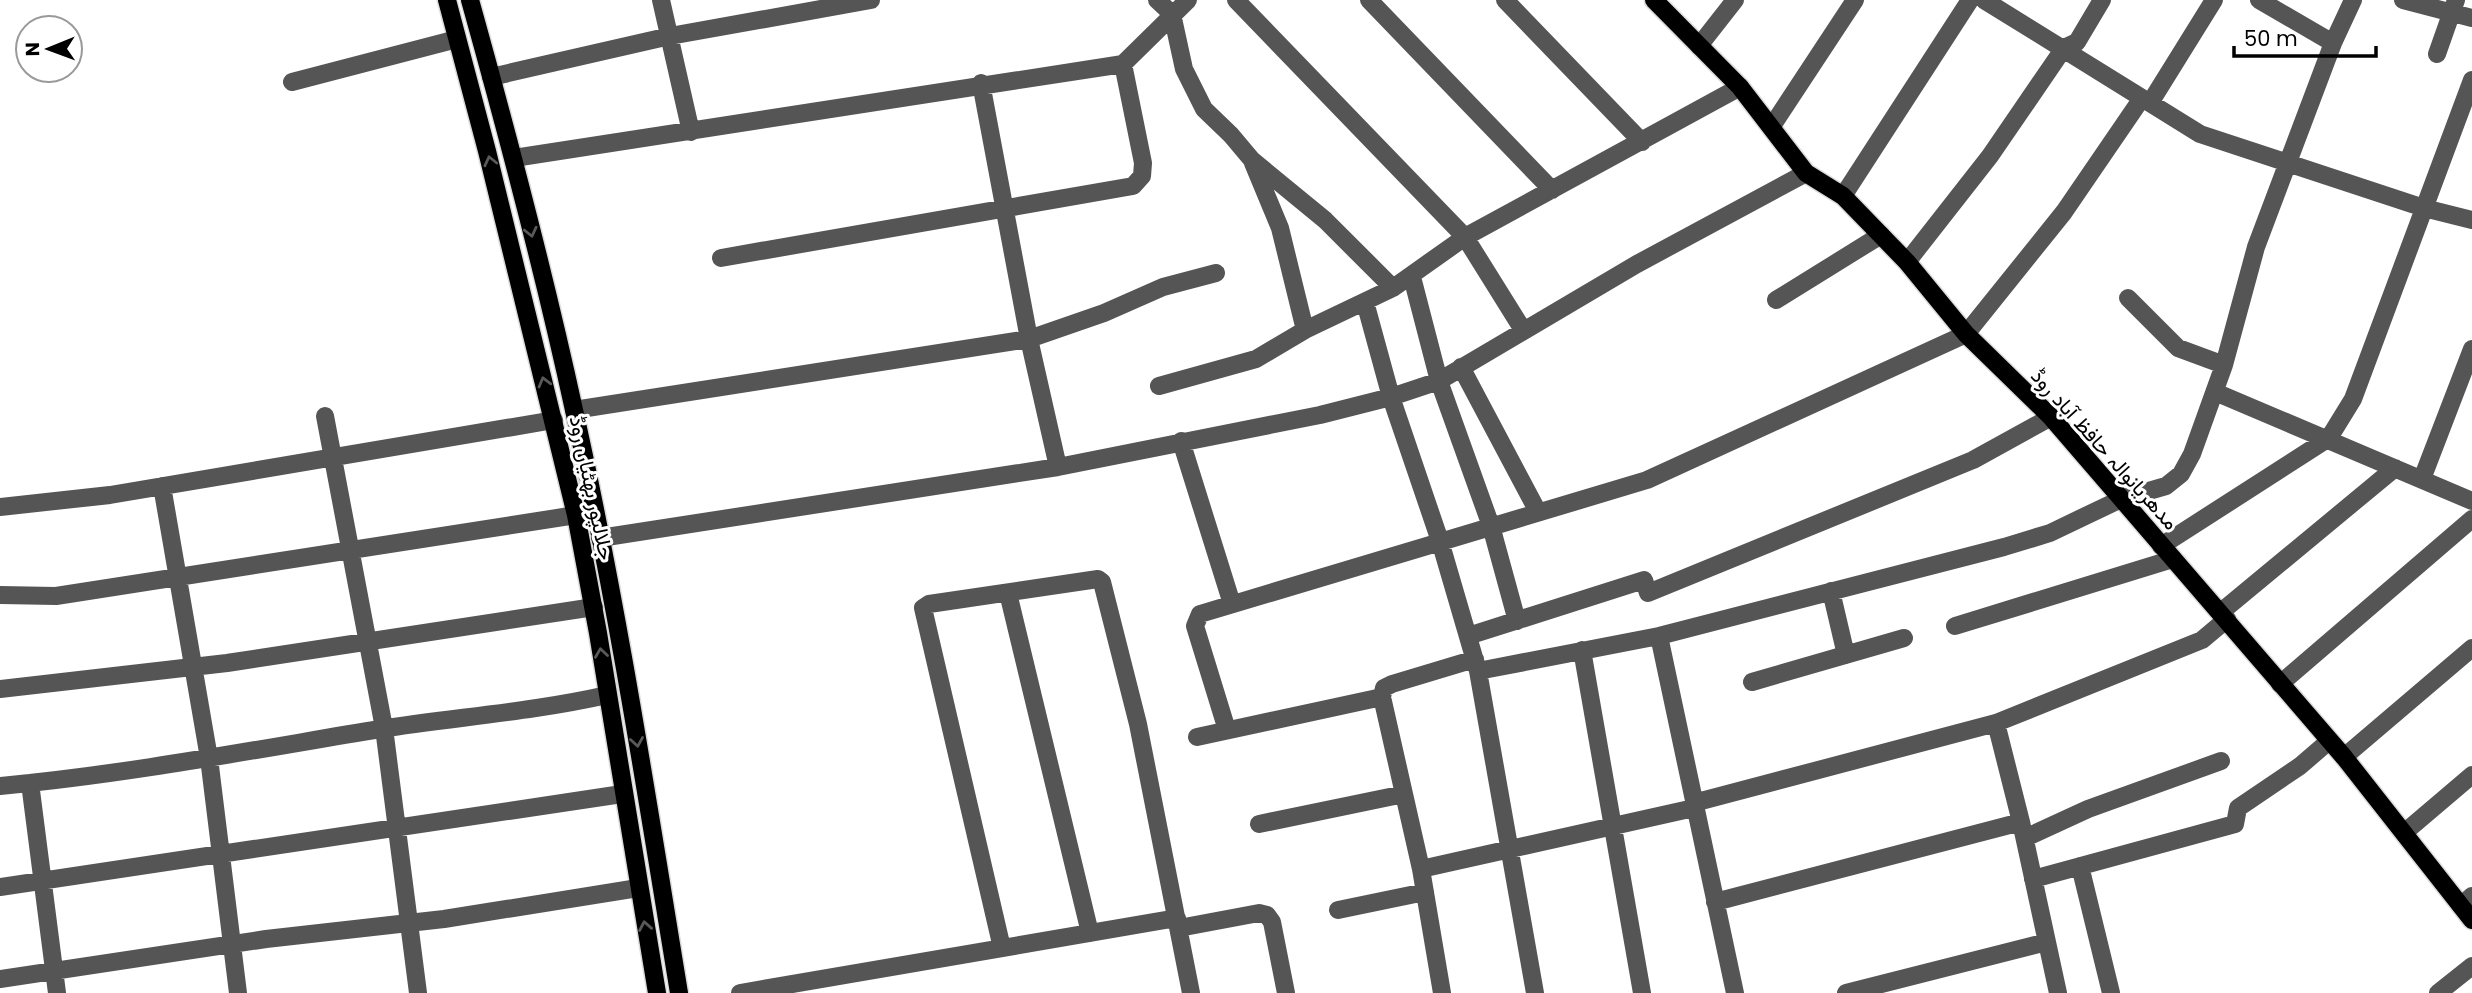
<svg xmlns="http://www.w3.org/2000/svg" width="2472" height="993" viewBox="0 0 2472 993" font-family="Poppins,Vazirmatn,sans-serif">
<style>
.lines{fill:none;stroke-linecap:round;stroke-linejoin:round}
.major-casing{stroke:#dbdbdb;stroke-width:21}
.minor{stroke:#555;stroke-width:18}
.major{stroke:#000;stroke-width:18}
.oneway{stroke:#595959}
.labels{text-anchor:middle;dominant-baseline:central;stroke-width:6;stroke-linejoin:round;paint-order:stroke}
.street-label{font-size:21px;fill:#000;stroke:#fff}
</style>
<rect width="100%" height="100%" fill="#fff"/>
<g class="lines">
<defs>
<path id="major" d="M447 0 487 151 576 515 598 633 657 993
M470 0C508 136 544 272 574 410 617 603 647 798 679 993
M1654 0 1740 87 1806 173 1843 196 1907 262 1966 334 2051 417 2344 757 2472 920"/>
</defs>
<!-- major casing -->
<use href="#major" class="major-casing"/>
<!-- minor -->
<path class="minor" d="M661 0 691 132
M1157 0 1172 14 1184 69 1204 109 1231 135 1252 160 1325 220 1393 288
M1236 0 1465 237 1523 330
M1369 0 1552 190
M1505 0 1642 142
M1984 0 2200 134 2424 208 2472 220
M2259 0 2333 43
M2403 0 2472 18
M1699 46 1735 0
M2437 54 2456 0
M491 77 670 36 871 0
M292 82 457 39
M981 83 1029 339 1058 467
M2150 103 2214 0
M1772 126 1855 0
M514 158 1123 64 1188 0
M1253 163 1280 228 1305 330
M1843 196 1970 0
M721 258 1133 186 1142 176 1143 163 1123 64
M1907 262 1990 156 2064 48 2077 42 2102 0
M1412 277 1439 381 1491 526 1517 621
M2128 298 2178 348 2224 365
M1776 300 1881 235
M1365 302 1391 397 1440 541 1478 671 1535 993
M1461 367 1538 512
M1159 386 1256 359 1305 330 1393 288 1465 237 1740 87
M2215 392 2472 501
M574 410 1029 339 1104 313 1163 287 1216 273
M325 416 384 728 418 993
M1181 441 1232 604
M2422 479 2472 349
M162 486 209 758 238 993
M0 507 110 495 554 420
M600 538 1058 467 1320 415 1391 397 1439 381 1637 264 1806 173
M2161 546 2329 438 2353 399 2472 80
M1831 591 1846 655
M1008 593 1090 933
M0 595 56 596 576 515
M2221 612 2395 468
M1955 626 2173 559
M1468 636 1644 580 1648 593 1973 460 2051 417
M1659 636 1735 993
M1582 650 1642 993
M1478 671 1659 636 2004 547 2050 533 2121 499 2166 486 2181 474 2192 454 2224 365 2256 247 2333 43 2353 0
M1752 682 1904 638
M2280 684 2472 519
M0 689 227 663 594 607
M1996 723 2021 822 2058 993
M1227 730 1195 626 1200 614 1647 480 1966 334 2064 212 2142 98
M1197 737 1382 697
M2344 757 2472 648
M30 783 57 993
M0 786C128 774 253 750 380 729 456 717 532 712 607 695
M1259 824 1404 794
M2405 832 2472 775
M2025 838 2088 809 2221 761
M2080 866 2111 993
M1421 869 1694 808 1701 801 1996 723 2202 640 2227 619
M2033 879 2235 824 2238 808 2300 766 2329 741
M0 887 622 794
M1715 902 2021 822
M2461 906 2472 896
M1338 910 1425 892
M1179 928 1259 913 1267 915 1272 922 1286 993
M1002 948 923 608 929 604 1098 579 1102 582 1138 724 1191 993
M0 979 266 939 444 919 638 888
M740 993 1177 918
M1442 993 1421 869 1382 697 1384 688 1392 684 1475 659
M1846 993 2047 942
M2438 993 2472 966"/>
<!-- major -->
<use href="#major" class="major"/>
</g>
<!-- one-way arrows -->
<defs><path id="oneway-chevron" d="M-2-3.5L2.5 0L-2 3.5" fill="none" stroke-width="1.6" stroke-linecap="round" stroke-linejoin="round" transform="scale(1.75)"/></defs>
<g class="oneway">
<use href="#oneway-chevron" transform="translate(490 161) rotate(-103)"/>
<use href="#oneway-chevron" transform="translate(531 232) rotate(77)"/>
<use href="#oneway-chevron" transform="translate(544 382) rotate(-105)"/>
<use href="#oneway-chevron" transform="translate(601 653) rotate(-98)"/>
<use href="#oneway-chevron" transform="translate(637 742) rotate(81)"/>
<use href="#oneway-chevron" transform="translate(645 926) rotate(-100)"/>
</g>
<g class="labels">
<!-- street labels -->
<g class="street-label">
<text transform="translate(2105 449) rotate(48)">مدھریانوالہ حافظ آباد روڈ</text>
<text transform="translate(592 488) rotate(78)">جلالپور بھٹیاں روڈ</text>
</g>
</g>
<!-- north arrow -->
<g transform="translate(49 49) rotate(269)"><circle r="33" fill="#ffffff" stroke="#999999" stroke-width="2"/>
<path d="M0-5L12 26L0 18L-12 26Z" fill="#000000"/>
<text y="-10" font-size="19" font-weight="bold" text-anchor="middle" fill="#000000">N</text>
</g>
<!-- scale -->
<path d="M2234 46v10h142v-10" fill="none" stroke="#000000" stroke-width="3.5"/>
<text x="2244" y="46" font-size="21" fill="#000000" stroke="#ffffff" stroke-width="5" paint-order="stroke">50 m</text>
</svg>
